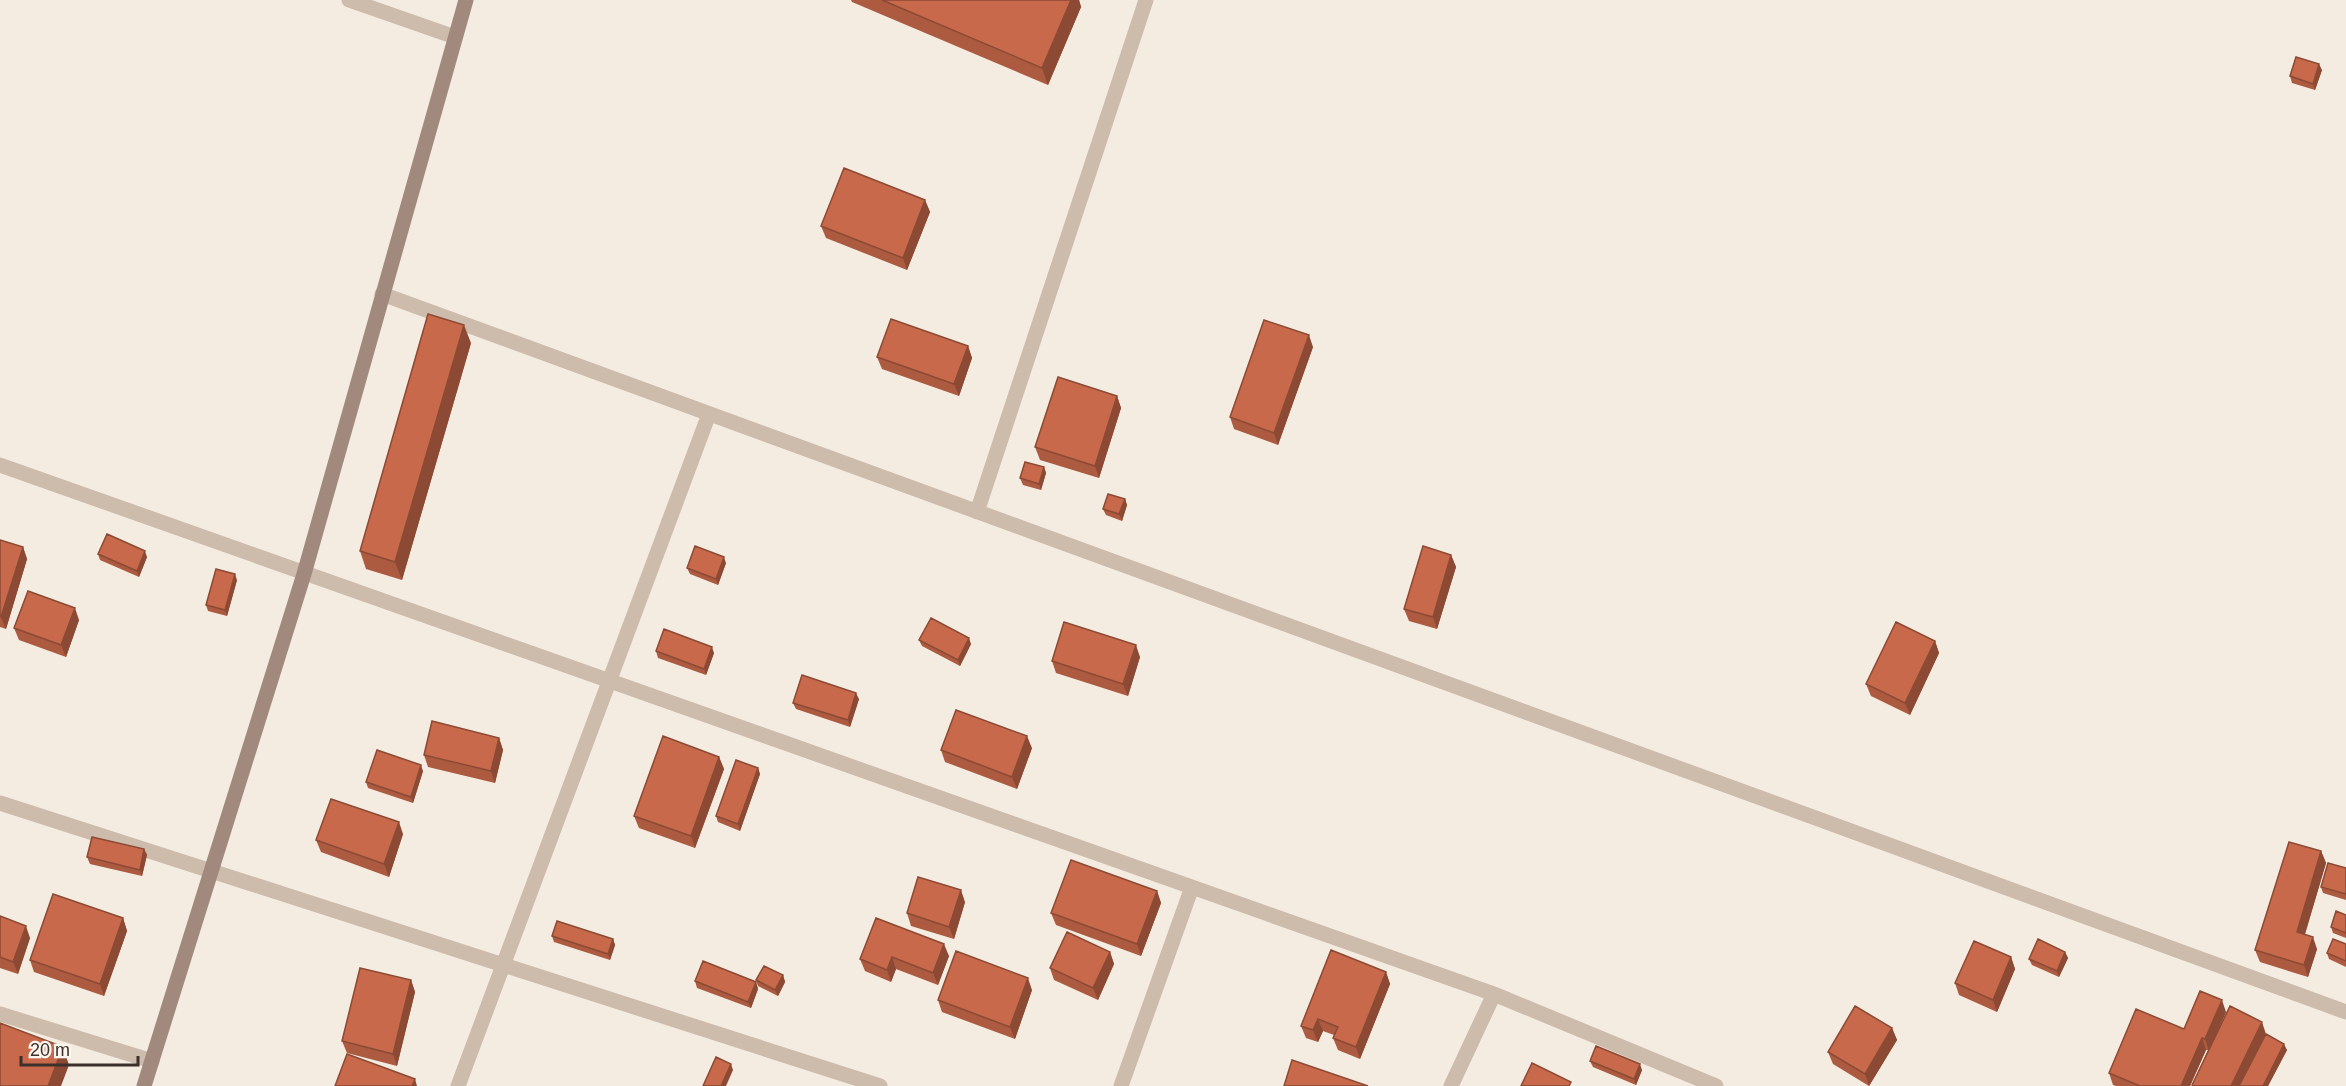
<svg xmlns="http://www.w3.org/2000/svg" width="2346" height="1086" viewBox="0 0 2346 1086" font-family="Arial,sans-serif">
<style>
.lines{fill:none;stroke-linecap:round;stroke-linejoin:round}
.minor{stroke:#cdbbac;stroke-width:15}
.secondary{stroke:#a18a7d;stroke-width:15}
.wall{fill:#ac5a40}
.shaded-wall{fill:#8c4a34}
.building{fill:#c8694b;stroke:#8c4a34;stroke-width:1.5}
</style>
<rect width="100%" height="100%" fill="#f4ebe1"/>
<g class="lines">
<!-- minor -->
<path class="minor" d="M349 0 455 37
M382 294 2346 1012
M0 465 1494 994 1716 1086
M977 512 1146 0
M0 803 880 1086
M0 1014 152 1061
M458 1086 709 414
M1121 1086 1192 887
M1451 1086 1494 994"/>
<!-- secondary -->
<path class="secondary" d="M144 1086 304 574 466 0"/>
</g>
<!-- wall -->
<path class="wall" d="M851 0H1079L1081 7 1048 85 852 2Z
M2322 70 2315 90 2292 83 2290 76Z
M925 200 930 212 907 270 826 238 821 226Z
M471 343 402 580 366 569 360 551Z
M968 346 972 358 959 396 882 369 877 357Z
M1313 347 1278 445 1234 429 1230 417Z
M1117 396 1121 408 1099 478 1040 460 1035 447Z
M1044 467 1046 473 1041 490 1023 485 1020 478Z
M1125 499 1127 505 1122 521 1106 515 1103 509Z
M0 540 23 547 27 559 6 629 0 627Z
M98 554 147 557 139 577 100 560Z
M1451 555 1456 567 1437 629 1409 621 1404 609Z
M726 563 718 585 690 574 687 568Z
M237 580 227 616 208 611 206 605Z
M79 620 66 657 19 640 14 628Z
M919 640 971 644 960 666 922 646Z
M1935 641 1939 653 1910 715 1871 696 1866 684Z
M656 651 714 653 706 675 658 658Z
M1140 657 1128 696 1056 673 1052 661Z
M859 699 850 727 796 709 793 703Z
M499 738 503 750 495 783 428 767 424 755Z
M1032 748 1017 789 945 762 941 750Z
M719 757 724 769 695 848 639 828 634 816Z
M758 768 760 774 740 831 718 822 716 816Z
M423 771 413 803 368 788 366 782Z
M403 834 389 877 321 852 316 840Z
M144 849 147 855 142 876 90 864 87 857Z
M2321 851 2326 863 2305 934 2317 949 2308 977 2260 962 2255 950Z
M2346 868V900L2323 893 2321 887Z
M1157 891 1161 903 1141 956 1056 925 1051 913Z
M965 902 954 939 911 926 907 913Z
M2346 915V938L2333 933 2331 927Z
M0 916 30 938 18 974 0 968Z
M123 918 127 931 104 996 34 972 30 960Z
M876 918 949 956 938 985 896 969 891 982 865 971 860 959Z
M552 936 613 939 615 945 610 960 554 942Z
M2346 944V967L2329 959 2327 953Z
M1110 952 1114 964 1098 1000 1054 980 1050 968Z
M2065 952 2068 958 2059 977 2032 965 2029 959Z
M2011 957 2015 969 1997 1012 1959 995 1955 983Z
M1386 972 1390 984 1360 1059 1338 1050 1333 1038 1334 1035 1323 1031 1318 1042 1306 1038 1301 1026Z
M783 975 785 982 778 996 758 986 756 980Z
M411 980 415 992 397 1066 347 1053 342 1041Z
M695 981 756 982 758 989 751 1008 697 988Z
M1032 990 1015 1039 942 1012 938 1000Z
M2226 1012 2218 1030 2266 1034 2287 1050 2268 1086H2192V1085L2208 1050H2206L2190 1086H2116L2113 1085 2109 1073 2184 1029Z
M1892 1028 1897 1040 1869 1086 1833 1064 1828 1052Z
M1590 1061 1642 1070 1636 1085 1593 1067Z"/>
<!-- shaded-wall -->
<path class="shaded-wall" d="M1071 0H1079L1081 7 1048 85 1042 68Z
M2319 64 2322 70 2315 90 2313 84Z
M925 200 930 212 907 270 903 258Z
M464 325 471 343 402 580 395 562Z
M1309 335 1313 347 1278 445 1274 433Z
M968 346 972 358 959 396 954 384Z
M1117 396 1121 408 1099 478 1095 466Z
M1044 467 1046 473 1041 490 1039 484Z
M1125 499 1127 505 1122 521 1119 514Z
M23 547 27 559 6 629 1 617Z
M145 551 147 557 139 577 137 571Z
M1451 555 1456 567 1437 629 1433 617Z
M724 557 726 563 718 585 716 579Z
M235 574 237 580 227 616 225 610Z
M75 608 79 620 66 657 61 645Z
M969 638 971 644 960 666 958 660Z
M1935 641 1939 653 1910 715 1905 703Z
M1136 645 1140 657 1128 696 1123 684Z
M712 647 714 653 706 675 704 669Z
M856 693 859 699 850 727 848 720Z
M1027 736 1032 748 1017 789 1012 777Z
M499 738 503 750 495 783 491 771Z
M719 757 724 769 695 848 691 836Z
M421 765 423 771 413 803 411 797Z
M758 768 760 774 740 831 738 824Z
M399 822 403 834 389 877 384 864Z
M144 849 147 855 142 876 140 870Z
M2321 851 2326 863 2302 944 2297 932Z
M961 890 965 902 954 939 949 927Z
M1157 891 1161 903 1141 956 1137 944Z
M123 918 127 931 104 996 100 984Z
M26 926 30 938 18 974 13 962Z
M2313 937 2317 949 2308 977 2304 965Z
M613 939 615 945 610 960 608 954Z
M944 944 949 956 938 985 933 973Z
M1110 952 1114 964 1098 1000 1093 988Z
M2065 952 2068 958 2059 977 2057 971Z
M892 957 896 969 891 982 887 970Z
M2011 957 2015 969 1997 1012 1993 1000Z
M1386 972 1390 984 1360 1059 1356 1047Z
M783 975 785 982 778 996 775 990Z
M1028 978 1032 990 1015 1039 1010 1027Z
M411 980 415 992 397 1066 393 1054Z
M756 982 758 989 751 1008 748 1002Z
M2222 1000 2226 1012 2209 1051 2205 1039Z
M1318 1019 1323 1031 1318 1042 1313 1030Z
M2262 1022 2266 1034 2241 1086H2231Z
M1892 1028 1897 1040 1869 1086 1865 1074Z
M2202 1038 2206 1050 2190 1086H2181Z
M2284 1044 2287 1050 2268 1086H2263Z
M63 1047 69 1065 61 1086H48Z
M731 1064 733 1070 726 1086H721Z
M1640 1064 1642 1070 1636 1085 1634 1079Z
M415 1079 417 1086H412Z"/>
<!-- building -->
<path class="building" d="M882 0H1071L1042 68Z
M2296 57 2319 64 2313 84 2290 76Z
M844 168 925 200 903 258 821 226Z
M428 314 464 325 395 562 360 551Z
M891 319 968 346 954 384 877 357Z
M1264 320 1309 335 1274 433 1230 417Z
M1058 377 1117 396 1095 466 1035 447Z
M1025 462 1044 467 1039 484 1020 478Z
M1108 494 1125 499 1119 514 1103 509Z
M107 534 145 551 137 571 98 554Z
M0 540 23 547 1 617 0 616Z
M695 546 724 557 716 579 687 568Z
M1423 546 1451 555 1433 617 1404 609Z
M216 569 235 574 225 610 206 605Z
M28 591 75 608 61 645 14 628Z
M931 618 969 638 958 660 919 640Z
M1064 622 1136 645 1123 684 1052 661Z
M1896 622 1935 641 1905 703 1866 684Z
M664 629 712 647 704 669 656 651Z
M802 675 856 693 848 720 793 703Z
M956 710 1027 736 1012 777 941 750Z
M432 721 499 738 491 771 424 755Z
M663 736 719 757 691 836 634 816Z
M377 750 421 765 411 797 366 782Z
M736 760 758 768 738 824 716 816Z
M331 799 399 822 384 864 316 840Z
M92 837 144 849 140 870 87 857Z
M2289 842 2321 851 2297 932 2313 937 2304 965 2255 950Z
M1071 860 1157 891 1137 944 1051 913Z
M2328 863 2346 868V894L2321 887Z
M918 877 961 890 949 927 907 913Z
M53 894 123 918 100 984 30 960Z
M2336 911 2346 915V933L2331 927Z
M0 916 26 926 13 962 0 957Z
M876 918 944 944 933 973 892 957 887 970 860 959Z
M557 921 613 939 608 954 552 936Z
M1067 932 1110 952 1093 988 1050 968Z
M2038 939 2065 952 2057 971 2029 959Z
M2333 939 2346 944V961L2327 953Z
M1974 941 2011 957 1993 1000 1955 983Z
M1331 950 1386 972 1356 1047 1333 1038 1338 1027 1318 1019 1313 1030 1301 1026Z
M956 951 1028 978 1010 1027 938 1000Z
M703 961 756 982 748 1002 695 981Z
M764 966 783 975 775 990 756 980Z
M360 968 411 980 393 1054 342 1041Z
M2200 991 2222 1000 2205 1039 2202 1038 2181 1086H2140L2109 1073 2136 1009 2184 1029Z
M1855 1006 1892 1028 1865 1074 1828 1052Z
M2230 1006 2262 1022 2231 1086H2195L2192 1085Z
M0 1023 63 1047 48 1086H0Z
M2266 1034 2284 1044 2263 1086H2239Z
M1596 1046 1640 1064 1634 1079 1590 1061Z
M347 1054 415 1079 412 1086H335Z
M716 1057 731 1064 721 1086H703Z
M1292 1060 1368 1086H1284Z
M1532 1063 1571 1082 1569 1086H1521Z"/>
<!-- scale -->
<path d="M21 1056v9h117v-9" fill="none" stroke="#3b302b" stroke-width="3"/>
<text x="30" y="1056" font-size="18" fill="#3b302b" stroke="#fbf5ee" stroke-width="4.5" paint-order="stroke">20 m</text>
</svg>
